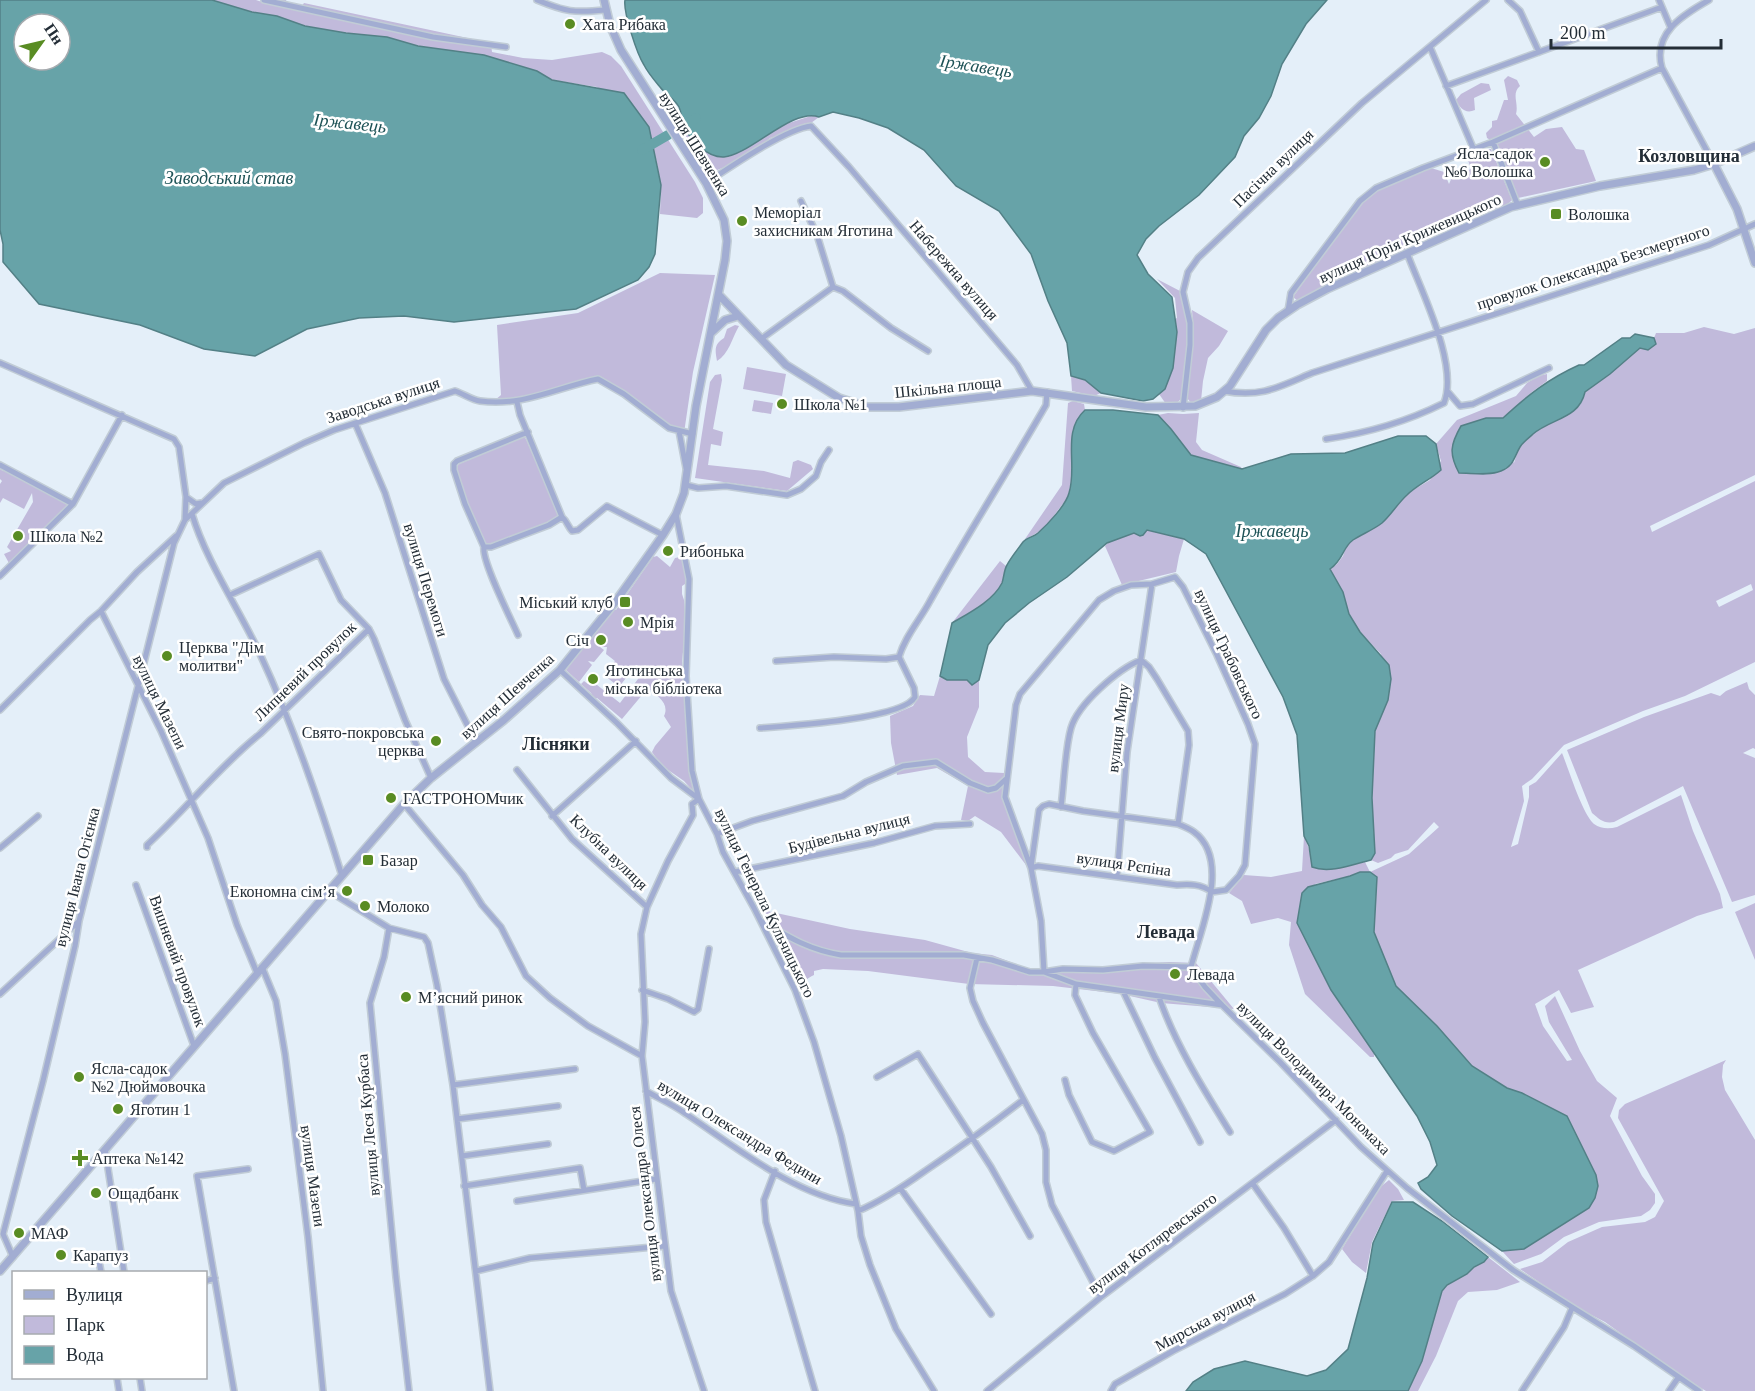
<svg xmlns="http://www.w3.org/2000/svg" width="1755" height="1391" viewBox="0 0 1755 1391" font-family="'Times New Roman',serif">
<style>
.green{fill:#c1badb;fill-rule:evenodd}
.water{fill:#67a3a8;stroke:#538086;stroke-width:1.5;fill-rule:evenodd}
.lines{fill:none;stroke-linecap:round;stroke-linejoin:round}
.river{stroke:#67a3a8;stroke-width:10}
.minor-casing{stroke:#c1ccd6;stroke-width:8}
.tertiary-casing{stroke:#c1ccd6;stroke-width:10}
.minor{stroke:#a2add2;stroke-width:5}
.tertiary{stroke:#a2add2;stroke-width:7}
.poi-dot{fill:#598c23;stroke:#fff;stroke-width:2}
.labels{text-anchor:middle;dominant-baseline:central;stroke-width:5;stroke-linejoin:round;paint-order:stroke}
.poi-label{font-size:16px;fill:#232d36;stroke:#fff;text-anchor:start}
.street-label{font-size:16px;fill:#232d36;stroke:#fff}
.water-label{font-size:18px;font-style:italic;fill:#1d5256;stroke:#fff}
.neighbourhood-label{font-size:18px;font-weight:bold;fill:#232d36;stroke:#fff}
</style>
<rect width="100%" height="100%" fill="#e4eff9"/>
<!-- green -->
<path class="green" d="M212 0H256L268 4 269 0H286L288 8 299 10 304 3 491 43 492 52 523 58 552 60 602 52 611 56 621 66 695 182 703 198V213L697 218 660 214 661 185 656 159 597 87 552 80 537 71 484 55 418 46 387 37 346 33 305 26 277 16 252 12Z
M1508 76 1517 80 1520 86C1511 94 1519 103 1516 114L1534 137 1546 129 1562 127 1576 149 1584 150 1596 181 1518 198 1497 144 1487 138 1486 133 1492 127V121L1497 120 1504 100H1508L1504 80Z
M1481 83 1489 84 1491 90 1474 98 1475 110C1466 114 1460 109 1456 100L1461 94Z
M814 115 819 117 811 123H806L780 136 770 138 762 146 725 167 712 172 707 170 682 130 685 128 701 148 712 155 738 153 786 124Z
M1486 149H1491L1512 200 1508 204 1470 219 1460 220 1458 225 1454 227 1332 282 1298 301 1293 297 1361 201 1381 187 1428 167 1444 172 1449 184 1452 177 1471 169 1467 157Z
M660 273 715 275 693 372 684 433 679 431 598 379 534 398 494 401 501 395 497 325 578 313Z
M1157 279 1180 291 1189 326 1182 397C1178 404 1174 404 1166 404L1159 394 1165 389 1177 332 1175 319 1177 318 1175 298Z
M1192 310 1228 331 1219 346 1208 358 1203 381 1201 401 1192 404 1187 398 1194 339Z
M735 325 739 326C732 338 729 354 717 361 715 350 714 344 724 338L727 329Z
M1704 327 1734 334 1755 328V475L1650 526 1652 532 1755 481V662L1685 696 1643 711 1564 745 1532 779 1522 786 1524 801 1511 847 1518 844 1529 797V786L1536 782 1562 753C1569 770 1582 813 1594 824 1601 829 1609 829 1617 827L1681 795 1693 831 1720 894 1723 908 1697 916 1578 970 1594 1007 1571 1013 1559 990 1535 1004 1543 1026 1567 1061 1572 1060 1549 1022 1545 1006 1555 996 1580 1051 1597 1081 1617 1098 1610 1116 1642 1176 1655 1194V1203L1650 1210 1641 1216 1599 1222 1564 1237 1541 1254 1514 1264 1502 1251 1524 1249 1589 1208 1596 1175 1576 1135 1540 1104 1522 1093 1507 1088 1472 1066 1437 1026 1396 986 1374 932 1377 877 1360 872 1350 876 1315 884 1331 990 1348 1016 1374 1050V1057H1370L1305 994 1289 945 1291 922 1278 918 1251 924 1242 901 1229 893 1244 875 1271 877 1302 871 1304 836C1311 850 1308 857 1319 869L1340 868 1365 862 1370 872 1409 854 1439 827 1434 822 1408 850 1395 854 1391 858 1378 863 1371 860 1375 853 1372 798 1375 730 1388 700 1381 654 1360 632 1348 614 1343 592 1330 569 1337 564 1343 556 1346 547 1352 541 1382 522 1408 493 1430 480 1441 461 1436 444 1457 420 1516 396 1527 383 1538 376 1547 374V381L1532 392 1503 418H1486L1514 463C1516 458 1517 450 1521 445 1529 434 1547 423 1560 417 1574 411 1582 408 1585 392L1610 374 1640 348 1655 344 1654 338 1656 333H1684ZM1751 584 1753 590 1719 607 1716 601Z
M747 367 786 374 782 396 743 389Z
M721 374 722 380 713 429 723 432 721 446 711 444 708 465 764 471 790 478 793 462 798 460 811 465 813 469 787 491 695 478 710 382 715 375Z
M1071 376 1085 380 1101 393 1094 396 1072 391Z
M754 400 773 403 771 414 752 411Z
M1073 401 1084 404 1085 410C1062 431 1079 466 1069 494 1067 500 1060 507 1056 513 1048 525 1038 534 1025 539L1062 485 1068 403Z
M1168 413 1183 414 1199 413 1196 442 1202 450 1241 467 1242 469 1191 455 1171 429 1158 415Z
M524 437 526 439 559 516 552 521 493 545H485L468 504 456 468 459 464Z
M7 467 67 499V507L10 565 4 554 11 551 7 547 33 502 32 493 24 509 3 498 0 503V484L2 481 0 479V469L3 471Z
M1147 530 1184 539 1179 556 1176 572 1122 585 1105 546C1115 535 1133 535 1147 530Z
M657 556 670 567 675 558 680 557 684 560 688 582 682 586V594L684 600 686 625 682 661 683 684 689 771 695 793 684 781 661 765 652 752 655 746 671 727 664 716C670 703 657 696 648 688L622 719 597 698 594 699 591 693 581 684 584 681 588 684 592 681 620 703 644 671 636 665 619 687 604 675 615 661 606 654 607 647H600L604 650 594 662 588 661 592 665 579 682 566 670 613 610H616L653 557Z
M1000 561 1006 566C1005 572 1004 579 1001 585 991 602 969 613 952 623Z
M940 676 947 680H967L972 685 979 680V707L967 737 968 757 985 772 1004 773 1006 797 1013 817 1021 830 1031 866 1029 869 1001 832 975 816 968 821 961 820 968 786 937 768 897 775 891 743 890 716 913 706 920 695 934 696Z
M1747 682 1749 689 1755 695V749L1753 748 1743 753 1755 758V895L1732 902 1683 786 1614 822C1604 824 1599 819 1592 813L1567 750 1644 717 1711 693 1720 696 1726 691Z
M1755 903V960L1735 912Z
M763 905 767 911 850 929 925 940 972 953 992 955 1029 969 1085 968 1169 962 1196 963 1234 1009 1161 1003 1121 994 1053 986 969 984 868 971 823 969 814 971V975C807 978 799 985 800 993L772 933Z
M1726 1060 1723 1065 1722 1077 1725 1090 1755 1140V1391H1706L1679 1375 1605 1322 1574 1306 1520 1269 1542 1262 1568 1242 1602 1227 1645 1222 1655 1217 1664 1201 1618 1118 1619 1110 1625 1104Z
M1389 1180 1398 1189 1404 1200 1392 1201 1372 1242 1366 1273 1352 1262 1342 1249 1379 1188Z
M1488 1257 1520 1282 1497 1290 1468 1292 1458 1301 1436 1356 1418 1391H1408L1422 1361 1442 1291 1447 1285 1467 1274 1474 1267 1484 1262Z"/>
<!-- water -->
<path class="water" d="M0 0H212L252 12 277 16 305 26 346 33 387 37 418 46 484 55 537 71 552 80 624 93 649 127 661 185 655 254 649 267 638 280 576 309 454 322 404 316 359 318 307 329 255 356 204 349 140 325 39 304 3 262V244L0 230ZM24 24H60V60H24Z
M625 0H1327L1306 24 1282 64 1271 96 1259 118 1244 136 1235 157 1199 195 1159 226 1146 239 1137 255 1148 274 1172 297 1177 332 1173 368 1165 389 1153 399 1143 401 1101 393 1085 380 1071 376 1067 343 1048 301 1031 254 999 211 956 186 924 150 888 128 859 118 833 112 819 117C793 107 750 155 724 157 708 158 689 140 683 124 681 119 682 113 679 107 674 98 666 95 660 87 655 81 648 73 644 65 637 54 623 12 625 0Z
M1635 334 1654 338 1656 344 1648 350 1640 348 1610 374 1585 392C1579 419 1552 418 1533 434 1529 438 1523 442 1520 447 1514 457 1514 466 1501 471 1489 476 1472 473 1459 473 1449 454 1450 445 1461 426L1486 418H1503C1528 395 1548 379 1579 365H1584L1622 338H1630Z
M1085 410H1113L1158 415 1171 429 1191 455 1242 469 1291 454 1345 453 1398 436H1426L1436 444 1441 470C1430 480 1417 485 1407 495 1398 503 1391 515 1382 523 1373 530 1362 534 1353 540 1342 548 1344 559 1330 569L1343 592 1349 614 1360 632 1389 665 1391 679 1388 700 1375 731 1372 798 1375 853 1371 860C1354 864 1330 874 1312 867L1309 846 1304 836 1297 735 1283 697 1263 660 1206 554 1184 539 1147 530 1143 535 1140 536 1134 533 1107 543 1067 577 1029 603 1005 623 988 645 979 680 972 685 967 680H947L940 676 952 623C969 613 993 601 1002 583 1004 577 1004 570 1007 565 1011 557 1018 549 1023 542 1027 537 1034 537 1038 533 1048 524 1066 505 1069 493 1078 465 1061 432 1085 410Z
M1360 872H1370L1377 877 1374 932 1396 986 1437 1026 1472 1066 1507 1088 1522 1093 1567 1116 1596 1175 1598 1186 1595 1198 1589 1208 1524 1249 1502 1251 1452 1216 1421 1189 1418 1183 1428 1177 1437 1165 1430 1142 1417 1116 1331 990 1297 923 1302 893 1308 887 1350 876Z
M1392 1202H1413L1442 1221 1488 1257 1484 1262 1474 1267 1467 1274 1447 1285 1442 1291 1422 1361 1408 1391H1186L1193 1382 1214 1369 1245 1361 1307 1376 1326 1370 1348 1349 1367 1278 1373 1243Z"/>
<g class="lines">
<!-- river -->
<path class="river" d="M677 130 696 118
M642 150 668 135"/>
<defs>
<path id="minor" d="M264 0 433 37 506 47
M537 0C566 12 574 13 605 10
M1508 0 1520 11 1539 52
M1659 0 1670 26
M1709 0C1683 15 1652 33 1662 68L1714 164
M1430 47 1474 150
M1446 86 1662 7
M1493 142 1518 206
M706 183C729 168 785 129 811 126L849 167 1017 365 1032 391
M801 201 817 235 833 287
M833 287 843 291 891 328 928 351
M1288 311 1291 293 1360 201 1376 188 1423 168 1493 142 1662 68
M761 339 833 287
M0 363 174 439 179 447 186 497 196 504 201 503
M1224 391C1261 398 1279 387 1312 373L1709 245 1755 224
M1448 392 1460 406 1473 404 1549 368
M517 402 520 415 562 517C567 521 568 527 572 531L578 530 607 506 663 535
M1183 408 1190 345V323L1183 292 1188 272 1198 258 1362 103 1486 0
M355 423 385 493 444 679 476 742
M679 431 686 468
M528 432 457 461 454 464V470L465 504 484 547H491L549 525 562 517
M1326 439C1368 433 1406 422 1444 403 1459 364 1421 291 1407 253
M0 465 73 504
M686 485 698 488 726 486 787 495 801 489 816 476 821 462 829 450
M192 514C206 561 239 609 260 654 293 725 319 801 342 876
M676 514 689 579 686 676 692 771 699 799 717 834 723 852 754 908 795 990 814 1042 841 1136 858 1211 861 1236 870 1265 896 1329 934 1391
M186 519 224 483 304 443 334 430 455 391C464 394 472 400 480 401 523 407 558 387 598 379L624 394 669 428 693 434
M484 547C481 560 511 619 518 635
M0 576 73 504 122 415
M230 595 319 554 341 600 369 629 374 639 405 720 431 778
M101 611 161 731 208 838 237 925 257 973
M899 657C905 636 920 620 930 601 967 535 1008 471 1046 405L1047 392
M776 661 834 657 886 659 899 657
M560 670 617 723 671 778 699 799 692 804 693 815 668 861 647 907 641 934 645 1022 642 1056 671 1291 704 1391
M0 710 90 620 101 611 137 572 176 536
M760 728C788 726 903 719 915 697L914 688 899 657
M517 770 572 839 647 907
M404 804 463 875 482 905 501 927 526 976 550 998 588 1026 642 1056
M1061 807C1064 784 1065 749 1071 728 1078 704 1118 669 1141 660L1149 667 1157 679 1188 731 1189 745 1178 824C1183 826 1190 829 1194 832 1232 860 1200 931 1191 967
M552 816 636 741
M717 834 752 821 843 796 866 782 903 766 936 762 970 783 988 790 996 788 1006 779
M147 847V845C186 809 219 767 260 734L369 629
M0 848 38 816
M1031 867 1039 810 1043 806 1049 804 1083 811 1178 824
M1031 868 1038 866 1177 885C1190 884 1201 884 1212 892
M735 872 874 843 935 826 970 824
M1117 876 1127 752 1152 584
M136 885 194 1046
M329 891 389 928 384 957 370 1003 396 1277 409 1391
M1212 892 1226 890 1239 876 1245 865 1255 744 1248 724 1217 655 1183 587 1175 577 1152 584 1131 585 1114 591 1099 600 1036 675 1020 694 1016 705 1005 797 1031 868 1041 921 1044 972 1063 969 1103 970 1143 966 1191 967 1205 987 1222 1005 1280 1062 1361 1147 1407 1188 1513 1270 1634 1346 1699 1391
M763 922C790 938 810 950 841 955H964L992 960 1030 972H1044L1076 984 1222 1005
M389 928 424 937 428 943 437 985 453 1085 490 1391
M977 958 970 988 973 1001 983 1023 1042 1134 1046 1150V1182L1052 1205 1101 1297
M262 967 276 1001 285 1054 308 1237 323 1391
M642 990 668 999 694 1012 698 1009 709 949
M1123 991 1155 1058 1200 1142
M0 994 78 922
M1159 997C1175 1044 1204 1090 1230 1132
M877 1077 918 1054 991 1167 1030 1236
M1065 1080 1069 1095 1092 1142 1114 1151 1150 1132 1093 1033 1075 995 1076 984
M453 1085 575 1069
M646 1091C660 1099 674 1105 686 1114 737 1148 796 1196 856 1204
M457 1119 558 1106
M105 1149 124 1272
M462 1156 548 1144
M775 1171 764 1200 766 1222 815 1391
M1253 1184 1284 1228 1313 1276
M464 1186 580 1168 584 1190
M900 1188 991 1314
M517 1201 656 1179
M858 1211C882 1201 904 1186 925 1171 959 1148 991 1125 1023 1100
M13 1257 3 1234 43 1081 75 946 79 921 174 543 185 520 186 497
M99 1261 101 1272
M476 1271 530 1258 665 1246
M206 1281 215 1278
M117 1378 119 1391
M140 1378 142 1391
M234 1391 197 1176 248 1169
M987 1391 1101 1297 1336 1120
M1111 1391 1115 1384 1173 1351 1285 1294 1313 1276 1329 1262 1387 1171
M1522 1391 1564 1327 1572 1308
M1669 1391 1678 1378"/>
<path id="tertiary" d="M1714 164 1737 209 1755 263
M719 295 786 365 839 398 867 407H899L1032 391 1146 407 1195 406 1217 397 1230 386 1266 330 1278 318 1297 305 1327 289 1511 207 1600 186 1694 170 1714 164 1755 146
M711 333 725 320 738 316
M0 1271 404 804 431 778 504 720 560 670 616 601 663 535 676 514 684 493 696 406 725 260 727 241 724 220 706 183 621 50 610 25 604 0"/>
</defs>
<!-- minor casing -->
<use href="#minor" class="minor-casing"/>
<!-- tertiary casing -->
<use href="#tertiary" class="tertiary-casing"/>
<!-- minor -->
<use href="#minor" class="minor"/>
<!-- tertiary -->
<use href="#tertiary" class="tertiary"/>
</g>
<!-- markers -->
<g class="poi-dot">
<circle cx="570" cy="24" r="6"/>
<circle cx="1545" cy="162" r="6"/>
<rect x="1550" y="208" width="12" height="12" rx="3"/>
<circle cx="742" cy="221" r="6"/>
<circle cx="782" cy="404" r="6"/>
<circle cx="18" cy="536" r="6"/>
<circle cx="668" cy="551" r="6"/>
<rect x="619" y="596" width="12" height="12" rx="3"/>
<circle cx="628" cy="622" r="6"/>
<circle cx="601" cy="640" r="6"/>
<circle cx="167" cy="656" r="6"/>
<circle cx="593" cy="679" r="6"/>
<circle cx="436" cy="741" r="6"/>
<circle cx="391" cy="798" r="6"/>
<rect x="362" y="854" width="12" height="12" rx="3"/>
<circle cx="347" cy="891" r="6"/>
<circle cx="365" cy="906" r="6"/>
<circle cx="1175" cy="974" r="6"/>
<circle cx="406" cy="997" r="6"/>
<circle cx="79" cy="1077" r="6"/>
<circle cx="118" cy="1109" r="6"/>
<path d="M77 1149h6v6h6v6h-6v6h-6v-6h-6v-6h6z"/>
<circle cx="96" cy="1193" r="6"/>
<circle cx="19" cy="1233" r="6"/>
<circle cx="61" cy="1255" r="6"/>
</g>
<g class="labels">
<!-- poi labels -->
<g class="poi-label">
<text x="582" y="24">Хата Рибака</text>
<text x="1533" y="153" text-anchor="end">Ясла-садок<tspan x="1533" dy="18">№6 Волошка</tspan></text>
<text x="754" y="212">Меморіал<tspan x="754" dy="18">захисникам Яготина</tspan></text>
<text x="1568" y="214">Волошка</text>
<text x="794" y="404">Школа №1</text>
<text x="30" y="536">Школа №2</text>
<text x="680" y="551">Рибонька</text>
<text x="613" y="602" text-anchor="end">Міський клуб</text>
<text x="640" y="622">Мрія</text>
<text x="589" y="640" text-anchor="end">Січ</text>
<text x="179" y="647">Церква "Дім<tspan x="179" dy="18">молитви"</tspan></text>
<text x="605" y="670">Яготинська<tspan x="605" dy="18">міська бібліотека</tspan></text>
<text x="424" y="732" text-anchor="end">Свято-покровська<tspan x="424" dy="18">церква</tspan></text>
<text x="403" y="798">ГАСТРОНОМчик</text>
<text x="380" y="860">Базар</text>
<text x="335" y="891" text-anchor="end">Економна сім’я</text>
<text x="377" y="906">Молоко</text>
<text x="1187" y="974">Левада</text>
<text x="418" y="997">М’ясний ринок</text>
<text x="91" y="1068">Ясла-садок<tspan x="91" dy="18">№2 Дюймовочка</tspan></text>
<text x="130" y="1109">Яготин 1</text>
<text x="92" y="1158">Аптека №142</text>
<text x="108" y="1193">Ощадбанк</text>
<text x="31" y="1233">МАФ</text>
<text x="73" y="1255">Карапуз</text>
</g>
<!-- street labels -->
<g class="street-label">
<text transform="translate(695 144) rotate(58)">вулиця Шевченка</text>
<text transform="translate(1273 168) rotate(-44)">Пасічна вулиця</text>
<text transform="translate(1410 238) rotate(-24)">вулиця Юрія Крижевицького</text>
<text transform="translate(1593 267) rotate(-18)">провулок Олександра Безсмертного</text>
<text transform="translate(954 270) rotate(49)">Набережна вулиця</text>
<text transform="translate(948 387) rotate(-6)">Шкільна площа</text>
<text transform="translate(383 400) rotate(-18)">Заводська вулиця</text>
<text transform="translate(426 580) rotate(73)">вулиця Перемоги</text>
<text transform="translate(1229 654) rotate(65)">вулиця Грабовського</text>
<text transform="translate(305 671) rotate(-44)">Липневий провулок</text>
<text transform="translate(507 696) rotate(-42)">вулиця Шевченка</text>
<text transform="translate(160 702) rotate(64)">вулиця Мазепи</text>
<text transform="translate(1118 728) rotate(-83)">вулиця Миру</text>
<text transform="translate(849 833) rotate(-14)">Будівельна вулиця</text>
<text transform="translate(609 852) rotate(44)">Клубна вулиця</text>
<text transform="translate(1124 864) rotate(8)">вулиця Рєпіна</text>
<text transform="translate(77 877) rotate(-76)">вулиця Івана Огієнка</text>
<text transform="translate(765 903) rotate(64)">вулиця Генерала Кульчицького</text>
<text transform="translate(178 961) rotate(70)">Вишневий провулок</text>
<text transform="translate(1314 1078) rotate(45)">вулиця Володимира Мономаха</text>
<text transform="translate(368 1125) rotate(-95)">вулиця Леся Курбаса</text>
<text transform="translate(740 1132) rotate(31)">вулиця Олександра Федини</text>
<text transform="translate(313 1176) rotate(82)">вулиця Мазепи</text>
<text transform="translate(645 1194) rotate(-97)">вулиця Олександра Олеся</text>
<text transform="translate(1152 1243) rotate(-37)">вулиця Котляревського</text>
<text transform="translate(1205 1321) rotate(-28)">Мирська вулиця</text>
</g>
<!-- water labels -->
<g class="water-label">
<text transform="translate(976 66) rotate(9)">Іржавець</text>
<text transform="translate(350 123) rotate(6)">Іржавець</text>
<text x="229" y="178">Заводський став</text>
<text x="1272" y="531">Іржавець</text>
</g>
<!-- neighbourhood labels -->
<g class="neighbourhood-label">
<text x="1689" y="156">Козловщина</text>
<text x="556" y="744">Лісняки</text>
<text x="1166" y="932">Левада</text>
</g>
</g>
<!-- legend -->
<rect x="12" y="1271" width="195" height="108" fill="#ffffff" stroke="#a7abaf" stroke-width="1.5"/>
<rect x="24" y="1290" width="30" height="9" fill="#a2add2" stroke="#a7abaf" stroke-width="1.5"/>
<text x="66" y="1301" font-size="18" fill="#232d36">Вулиця</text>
<rect x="24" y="1316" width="30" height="18" fill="#c1badb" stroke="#a7abaf" stroke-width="1.5"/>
<text x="66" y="1331" font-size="18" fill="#232d36">Парк</text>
<rect x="24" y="1346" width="30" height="18" fill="#67a3a8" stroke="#a7abaf" stroke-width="1.5"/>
<text x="66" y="1361" font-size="18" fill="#232d36">Вода</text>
<!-- north arrow -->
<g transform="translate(42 42) rotate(56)"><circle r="28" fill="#ffffff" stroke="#a7abaf" stroke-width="1.5"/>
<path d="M0-4.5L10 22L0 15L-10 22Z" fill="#598c23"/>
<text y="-9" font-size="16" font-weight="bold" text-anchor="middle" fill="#232d36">Пн</text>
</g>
<!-- scale -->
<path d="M1551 39v9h170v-9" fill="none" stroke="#232d36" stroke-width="3"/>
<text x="1560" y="39" font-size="18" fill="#232d36" stroke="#ffffff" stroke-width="4.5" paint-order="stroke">200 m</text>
</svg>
